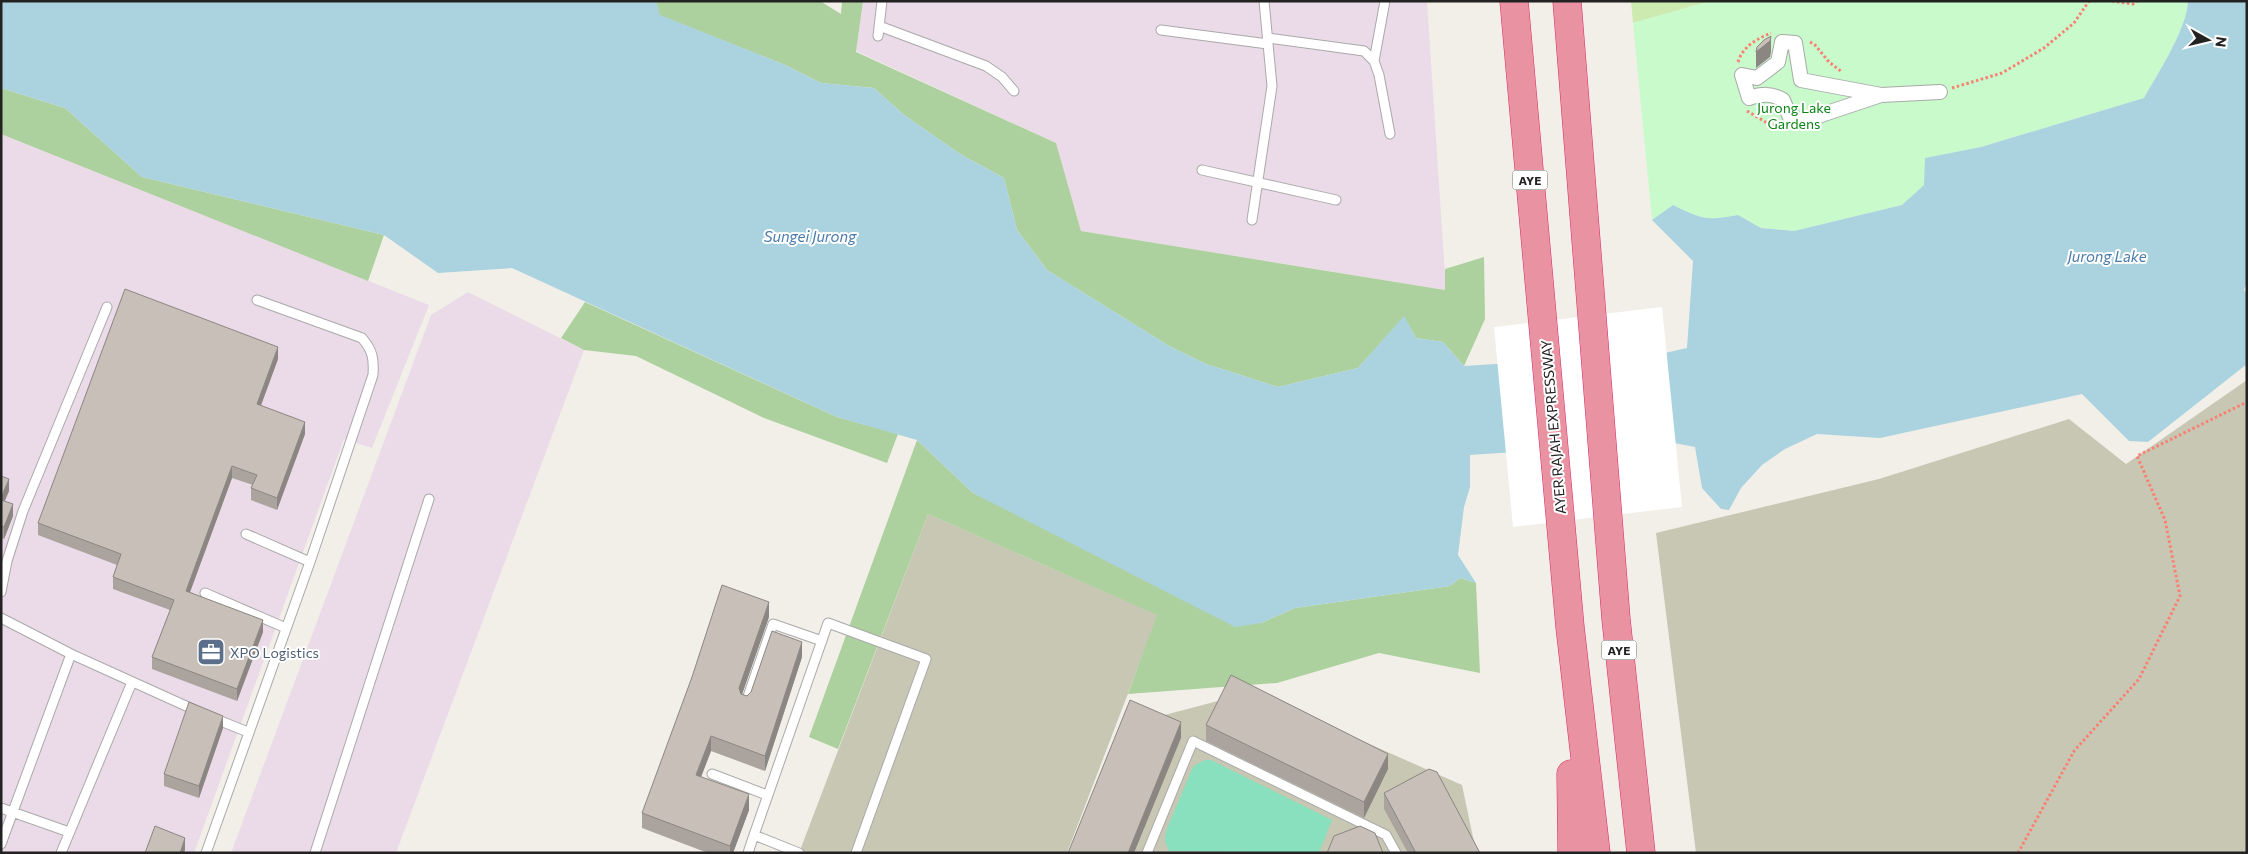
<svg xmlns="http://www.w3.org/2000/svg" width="2248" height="854" viewBox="0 0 2248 854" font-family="Commissioner,sans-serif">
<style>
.industrial{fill:#ebdbe8}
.construction{fill:#c7c7b4}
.grass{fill:#cdebb0}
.forest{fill:#add19e}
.park{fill:#c8facc}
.pitch{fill:#88e0be}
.water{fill:#aad3df}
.pier{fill:#fff}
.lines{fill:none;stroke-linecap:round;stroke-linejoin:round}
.service-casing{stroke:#a9a9a9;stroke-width:11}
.pedestrian-casing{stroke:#a9a9a9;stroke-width:16}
.motorway-casing{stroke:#dc2a67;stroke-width:29}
.path{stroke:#fa8072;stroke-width:3;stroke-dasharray:2.5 2.5;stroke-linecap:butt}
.service{stroke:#fff;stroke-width:9}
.pedestrian{stroke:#fff;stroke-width:14}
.motorway{stroke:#e892a2;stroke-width:28}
.wall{fill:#aba49e}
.shaded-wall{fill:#8b8681}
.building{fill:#c7bfb8;stroke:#8b8681}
.labels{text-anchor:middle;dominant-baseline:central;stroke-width:4;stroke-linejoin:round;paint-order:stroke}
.shield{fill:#fff;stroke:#646464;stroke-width:1}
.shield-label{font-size:12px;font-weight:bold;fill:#222}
.park-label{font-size:14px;fill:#0c8416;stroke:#fff}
.street-label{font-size:14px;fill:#222;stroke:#fff}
.service-label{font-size:14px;fill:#4e5e75;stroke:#fff;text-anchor:start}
.water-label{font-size:15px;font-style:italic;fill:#4a7aab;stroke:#fff}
</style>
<rect width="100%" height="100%" fill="#f2efe9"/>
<!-- industrial -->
<path class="industrial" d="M863 1H1427L1446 290 1081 231 1056 143 856 51Z
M1 134 429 305 372 448 344 439 194 853H1Z
M468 292 584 350 396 853H231L431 315Z"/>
<!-- construction -->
<path class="construction" d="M2247 380V853H1696L1656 533 1879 479 2069 419 2126 464Z
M928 514 1158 615 1067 853H799Z
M1252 692 1462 785 1474 842V853H1083L1138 722Z"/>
<!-- grass -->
<path class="grass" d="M1631 1H1711L1633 23Z"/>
<!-- forest -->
<path class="forest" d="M656 1H820L841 14 842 1H863L856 52 1056 143 1081 231 1445 290V269L1484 257 1485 319 1464 366 1443 342 1416 338 1404 317 1358 368 1278 387 1206 364 1169 346 1047 270 1017 230 1004 178 960 154 904 115 874 88 821 83 785 65 659 15Z
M1 88 65 108 142 177 384 235 368 281 1 134Z
M585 302 837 417 898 434 887 463 764 418 636 356 584 350 561 338Z
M917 440 973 493 1261 623 1295 608 1450 586 1460 578 1476 583 1480 673 1379 653 1277 683 1128 694 1157 615 928 514 838 749 809 737Z"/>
<!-- park -->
<path class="park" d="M1711 1H2188C2187 29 2158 73 2144 98L1981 147 1926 158 1924 185 1902 205 1794 231 1761 228 1738 215C1708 221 1701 219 1673 205L1652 220 1633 23Z"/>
<!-- pitch -->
<path class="pitch" d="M1205 760H1211L1332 820 1319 853 1169 851 1165 841 1166 831 1192 769 1195 765Z"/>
<!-- water -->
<path class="water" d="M1 1H656L660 15 785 65 821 83 874 88 904 115 960 154 1004 178 1017 230 1047 270 1169 346 1206 364 1278 387 1358 368 1404 316 1416 338 1443 342 1464 366 1665 353 1687 348 1693 261 1652 220 1673 205C1702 219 1706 221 1738 215L1761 228 1794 231 1902 205 1924 185 1925 158 1981 147 2144 98C2158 73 2187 29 2188 1H2247V282L2244 290 2247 293V364L2148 442 2129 441 2082 394 1880 438 1817 434 1785 449 1762 465 1741 488 1729 510 1721 509 1702 488 1695 447 1669 442 1470 455V487L1464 507 1458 555 1476 583 1460 578 1450 586 1295 608 1261 623 1235 627 973 493 917 440 837 417 512 268 438 273 384 235 142 177 65 108 1 88Z"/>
<!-- pier -->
<path class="pier" d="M1662 307 1682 507 1513 527 1494 327Z"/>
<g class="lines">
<defs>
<path id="service" d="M879 26 986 66 1002 77 1014 91
M1161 30 1268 44
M878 36 882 1
M1268 38 1364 51 1374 61 1379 75 1390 134
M1374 61 1385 1
M1202 170 1336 200
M1252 220 1272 86 1264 1
M246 534 310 562
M1 592 7 561 23 511 107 307
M205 593 286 628
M1 618 71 654 197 711
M745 705 773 624 822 641
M213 718 248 732
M712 774 767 795
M1 808 69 832
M754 835 828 623 926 659 856 853
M1 844 71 654
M61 853 132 682
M206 853 310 562 373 375C374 359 373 351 362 338L257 300
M315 853 429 499
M748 853 754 835 799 853
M1147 853 1193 741 1386 835 1396 853"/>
<path id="pedestrian" d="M1881 95 1809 119 1791 120 1783 100C1771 93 1762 94 1749 98L1742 75 1757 78 1778 62 1782 42 1795 43 1801 80 1881 95 1940 92"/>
<path id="motorway" d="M1514 1 1570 627 1596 853
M1567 1 1616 619 1641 853
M1571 774 1572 853"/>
</defs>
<!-- service casing -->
<use href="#service" class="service-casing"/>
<!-- pedestrian casing -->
<use href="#pedestrian" class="pedestrian-casing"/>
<!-- motorway casing -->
<use href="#motorway" class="motorway-casing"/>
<!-- path -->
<path class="path" d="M2112 1 2133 4 2137 1
M1810 42 1815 45 1829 62 1842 72
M1738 62C1743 46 1757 39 1771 33
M1952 88 2002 73 2044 48 2074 23 2089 1
M1747 111 1769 124 1779 127
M2018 853 2074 751 2139 679 2180 596 2165 520 2137 456 2247 402"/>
<!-- service -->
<use href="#service" class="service"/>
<!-- pedestrian -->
<use href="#pedestrian" class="pedestrian"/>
<!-- motorway -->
<use href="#motorway" class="motorway"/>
</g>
<!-- wall -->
<path class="wall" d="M278 359 261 405 305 434 277 510 251 500V488L253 485 232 478 190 592 263 632 237 701 152 669V657L170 610 113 589V577L117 565 38 535V523Z
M1 476 9 491 4 501 13 516 4 539 1 538Z
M769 617 742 694 747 696 802 657 765 771 711 751 701 777 749 810 733 853H708L642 828V813Z
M1206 725 1388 769 1364 818 1206 741Z
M223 728 199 798 164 786V774Z
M1384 793 1480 853H1408L1384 809Z"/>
<!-- shaded-wall -->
<path class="shaded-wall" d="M1771 36V52L1770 57 1756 68V52Z
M278 347V359L257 416V404Z
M305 422V434L277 510V498Z
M232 466V478L186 603V591Z
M9 479V491L1 510V498Z
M13 504V516L4 539V527Z
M769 602V617L739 703V688Z
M263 620V632L237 701V689Z
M802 642V657L765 771V756Z
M223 716V728L199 798V786Z
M1181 722V738L1134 853H1128Z
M711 736V751L696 790V775Z
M1388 754V769L1364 818V802Z
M749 794V810L733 853H730V846Z
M185 838V850L184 853H180Z"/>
<!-- building -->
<path class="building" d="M1771 36 1770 41 1756 52 1757 47 1764 40Z
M125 289 278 347 257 404 305 422 277 498 251 488 257 475 232 466 186 591 263 620 237 689 152 657 174 600 113 577 121 554 38 523Z
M1 476 9 479 1 498Z
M1 500 13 504 4 527 1 526Z
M722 585 769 602 739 688 741 694 747 696 751 692 772 631 802 642 765 756 711 736 696 775 749 794 730 846 642 813 692 677Z
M1231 675 1388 754 1364 802 1206 725Z
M1130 700 1181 722 1128 853H1068Z
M189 702 223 716 199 786 164 774Z
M1429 769 1437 772 1480 853H1416L1384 793Z
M155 826 185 838 180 853H145Z
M1360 826 1375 833 1383 853H1327L1334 836Z"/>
<!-- icons -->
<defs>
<symbol id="office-square" viewBox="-11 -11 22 22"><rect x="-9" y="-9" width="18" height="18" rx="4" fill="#5c6f8a" stroke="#fff"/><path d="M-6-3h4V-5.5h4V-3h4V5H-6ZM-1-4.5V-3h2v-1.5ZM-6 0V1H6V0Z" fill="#fff"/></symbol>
</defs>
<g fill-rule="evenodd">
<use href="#office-square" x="195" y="636" width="32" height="32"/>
</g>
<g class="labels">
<!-- shield labels -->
<g class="shield">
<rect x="1512.5" y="170.5" width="35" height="19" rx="4"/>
<rect x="1601.5" y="640.5" width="35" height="19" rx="4"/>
</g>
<g class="shield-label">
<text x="1530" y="180">AYE</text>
<text x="1619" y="650">AYE</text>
</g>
<!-- park labels -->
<g class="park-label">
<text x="1794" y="107">Jurong Lake<tspan x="1794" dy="16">Gardens</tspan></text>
</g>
<!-- street labels -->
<g class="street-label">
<text transform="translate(1553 427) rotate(-95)">AYER RAJAH EXPRESSWAY</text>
</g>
<!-- service labels -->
<g class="service-label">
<text x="230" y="652">XPO Logistics</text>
</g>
<!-- water labels -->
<g class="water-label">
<text x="810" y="236">Sungei Jurong</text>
<text x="2107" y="256">Jurong Lake</text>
</g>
</g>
<!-- border -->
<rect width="2248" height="854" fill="none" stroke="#222222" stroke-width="5"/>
<!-- north arrow -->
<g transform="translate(2208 40) rotate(98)" stroke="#ffffff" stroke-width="4" paint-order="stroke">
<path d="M0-4L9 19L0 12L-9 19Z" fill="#222222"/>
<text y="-8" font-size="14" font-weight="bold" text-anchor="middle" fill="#222222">N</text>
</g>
</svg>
